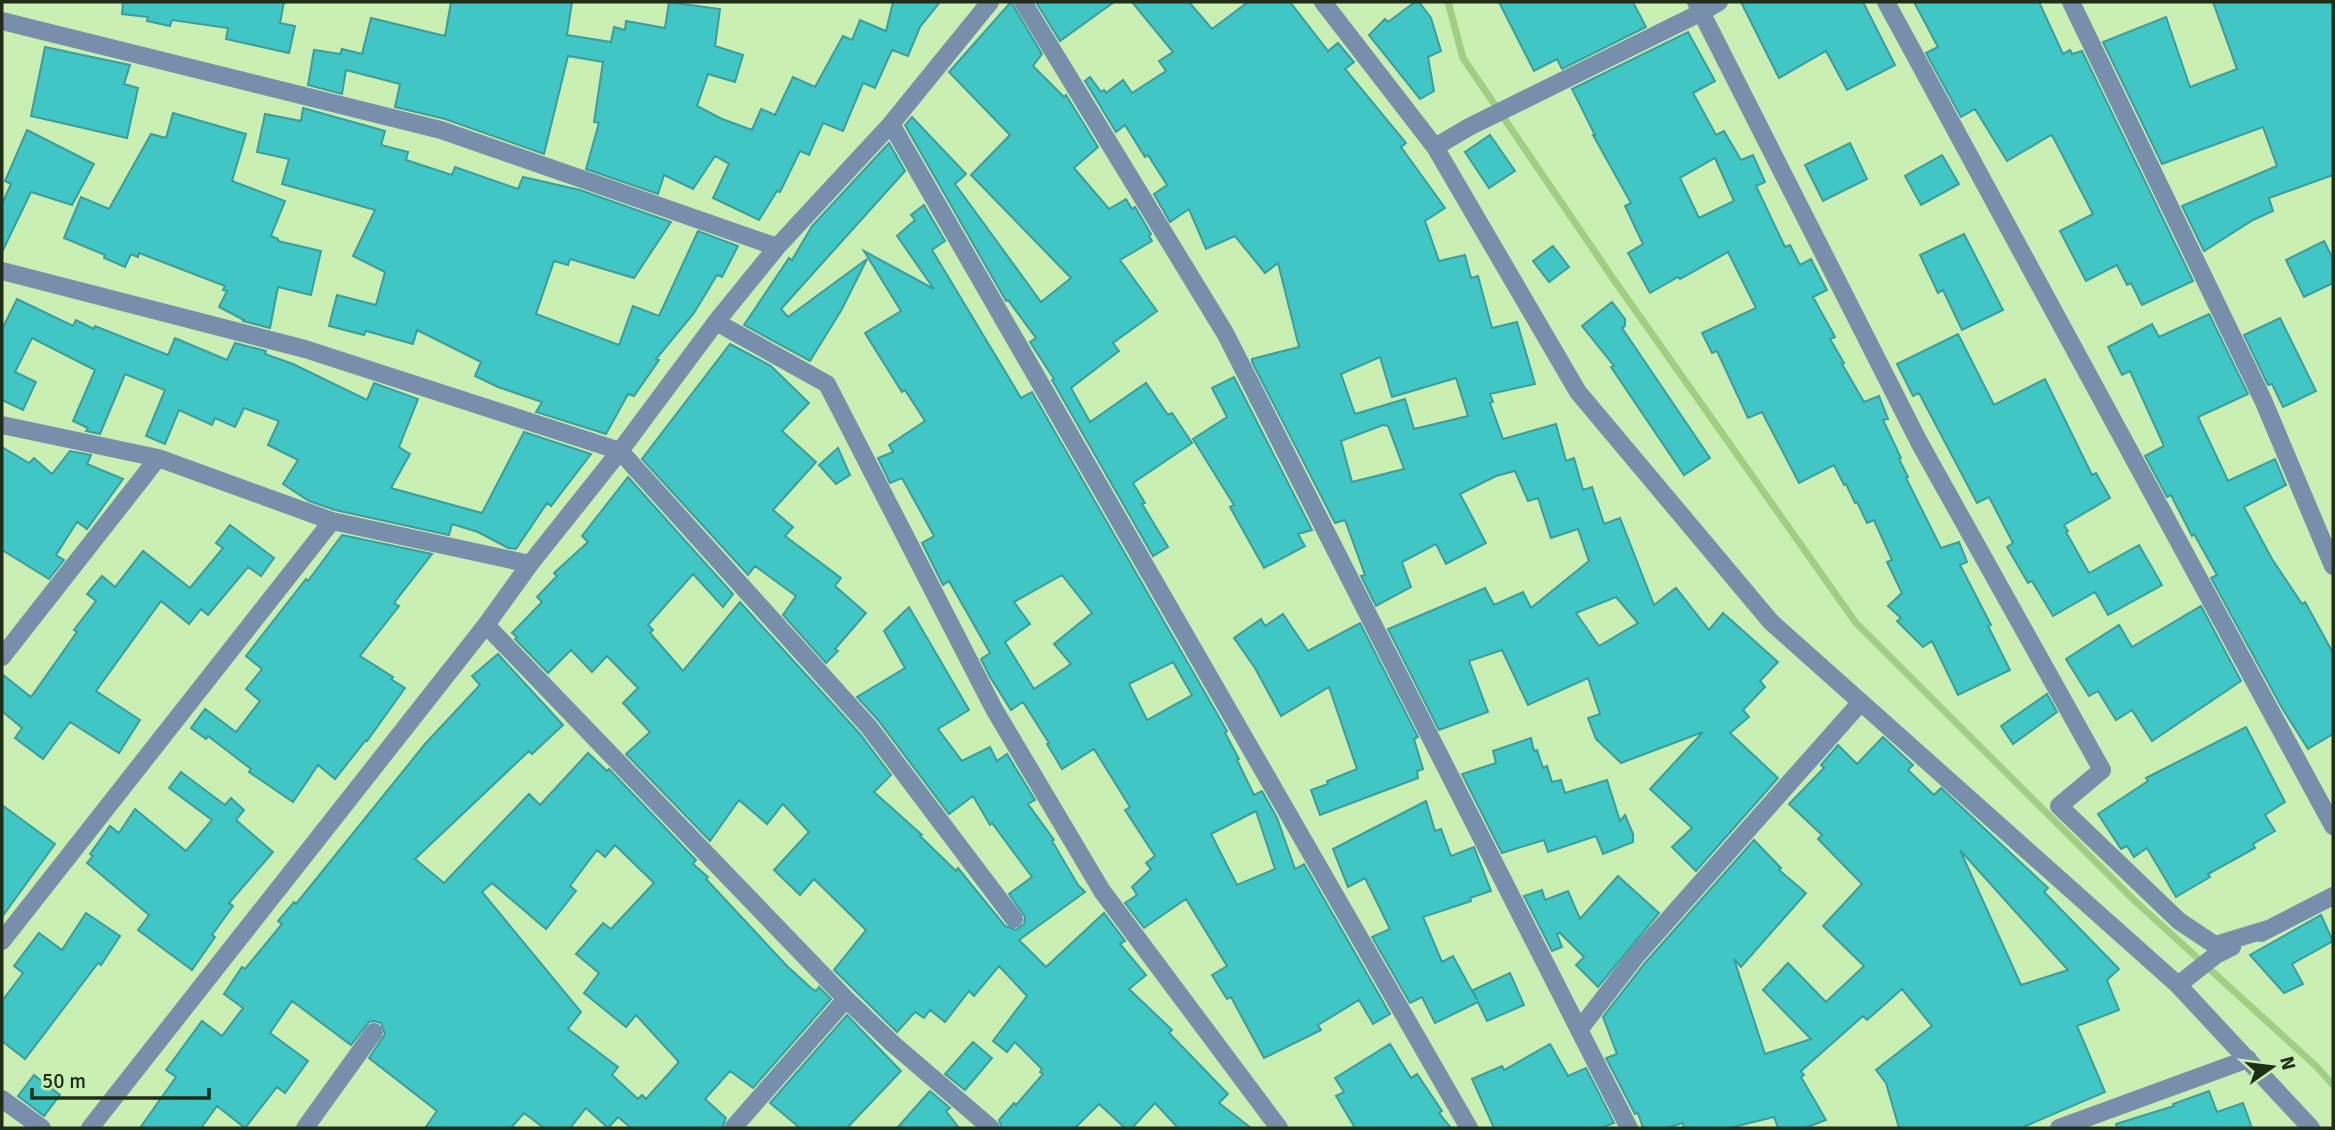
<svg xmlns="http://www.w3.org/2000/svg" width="2335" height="1130" viewBox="0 0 2335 1130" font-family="Signika,sans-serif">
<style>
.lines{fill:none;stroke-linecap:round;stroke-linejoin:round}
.stream{stroke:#a0ce82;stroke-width:7}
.building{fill:#40c6c4;stroke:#3c9d9c;stroke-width:2;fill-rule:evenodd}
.minor{stroke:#788fac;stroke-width:18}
</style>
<rect width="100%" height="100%" fill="#caefb2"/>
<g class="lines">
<!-- stream -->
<path class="stream" d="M1448 2 1463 58 1614 280 1856 623 2135 901 2316 1066 2333 1085"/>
</g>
<!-- building -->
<path class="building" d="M123 2H284L280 23 295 26 289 53 226 39 228 28 172 20 170 26 147 21 148 17 122 14Z
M451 2H572L567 35 611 42 614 27 625 30 626 21 665 28 669 2 720 9 715 46 743 55 735 82 708 74 697 106 722 119 752 130 761 109 775 115 793 77 815 87 843 36 852 40 860 20 886 31 893 2H940L920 27 908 56 892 50 875 88 863 83 843 131 823 123 809 155 800 151 780 192 777 191 759 220 713 198 729 164 715 156 693 189 664 175 658 194 586 169 599 123 594 122 603 62 568 56 544 154 445 119 395 107 400 84 346 70 342 94 308 85 314 50 340 54 342 49 362 54 371 18 445 36Z
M1011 2 1042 54 1033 66 1064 97 1066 95 1098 147 1074 168 1109 209 1126 199 1132 209 1135 207 1151 234 1149 236 1152 241 1120 260 1157 311 1113 343 1119 351 1071 388 1090 422 1146 383 1168 415 1172 413 1192 443 1133 483 1145 503 1142 504 1168 547 1153 556 1052 380 1054 379 1030 342 1036 338 1008 300 1006 301 905 125 912 117 966 174 955 184 1041 302 1071 278 971 175 1010 135 949 72Z
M1036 2H1114L1060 41Z
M1132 2H1189L1212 29 1248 2H1290L1328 51 1338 43 1354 62 1345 69 1406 143 1401 147 1445 208 1425 221 1439 261 1465 255 1471 278 1478 276 1492 328 1517 322 1535 384 1490 394 1493 402 1490 403 1503 439 1556 424 1566 461 1574 458 1583 490 1592 487 1604 524 1620 518 1654 605 1676 588 1709 630 1723 613 1778 662 1760 681 1765 687 1743 710 1749 717 1730 733 1778 778 1696 871 1672 847 1692 828 1650 789 1703 732 1621 763 1596 739 1588 718 1600 714 1588 678 1528 705 1502 650 1469 661 1488 712 1439 730 1388 629 1485 588 1494 605 1523 592 1531 608 1589 561 1578 529 1551 538 1538 498 1528 501 1515 471 1496 476 1460 494 1486 543 1446 564 1436 544 1402 562 1411 587 1376 606 1361 576 1365 575 1345 520 1335 523 1252 362V359L1299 347 1278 263 1265 273 1235 236 1206 249 1189 209 1170 222 1154 194 1167 185 1148 155 1145 157 1125 125 1116 132 1085 81 1090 77 1101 92 1104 90 1106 93 1123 80 1132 93 1166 71 1159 61 1173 52ZM1380 357 1392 397 1456 378 1468 416 1414 429 1405 399 1355 414 1341 374ZM1383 425 1388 426 1404 469 1352 482 1341 441ZM1616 597 1638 623 1599 646 1576 613Z
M1415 2H1419L1431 18 1441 51 1428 57 1434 91 1420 99 1369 35 1385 19 1388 22Z
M1499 2H1633L1646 27 1562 69 1557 59 1534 71Z
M1741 2H1863L1895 65 1847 90 1826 51 1779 78Z
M1914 2H2039L2063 54 2070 50 2072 54 2082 51 2193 281 2142 305 2131 283 2127 285 2117 265 2086 281 2060 231 2093 214 2053 137 2051 135 2007 161 1975 109 1961 117 1926 53 1938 47Z
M2213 2H2333V175L2269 198 2273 211 2253 220 2204 251 2182 206 2277 166 2263 127 2162 164 2103 42 2166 17 2190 87 2237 69Z
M1688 32 1715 81 1693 93 1716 135 1724 131 1741 160 1753 155 1765 182 1756 186 1785 247 1790 245 1800 265 1811 259 1827 290 1813 297 1835 337 1830 339 1844 363 1842 364 1864 402 1879 396 1888 419 1883 420 1901 458 1899 459 1908 477 1906 478 1941 548 1959 542 1967 562 1960 565 1991 625 1988 626 2010 670 1958 695 1932 641 1923 647 1897 621 1901 618 1888 606 1902 593 1887 562 1892 560 1874 520 1867 523 1857 502 1855 503 1846 484 1844 485 1834 465 1799 483 1762 412 1748 418 1717 351 1712 353 1702 333 1756 308 1728 252 1680 279 1678 277 1650 293 1628 253 1643 244 1625 206 1631 203 1593 135H1595L1572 89ZM1715 158 1734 201 1699 218 1680 178Z
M45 47 130 65 124 84 138 88 127 138 31 116Z
M303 108 385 131 381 145 408 152 406 160 452 175 455 167 518 189 523 177 580 190 671 222 634 278 570 259 568 265 554 261 536 314 619 345 633 306 659 316 698 231 738 246 722 277 717 275 694 313 656 359 659 360 634 396 628 394 606 434 536 412 542 402 498 387 475 376 481 362 417 330 413 344 366 331 364 335 329 326 337 295 376 305 385 272 353 256 375 210 282 184 289 159 257 152 265 114 301 121Z
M173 113 246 134 232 181 285 201 271 236 278 239V241L321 251 311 295 278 287 270 328 243 321 244 320 219 307 227 291 223 290 225 286 139 253 138 257 131 254 125 267 104 258 105 255 64 238 81 197 109 209 151 134 166 138Z
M27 130 94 164 72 205 31 192 2 252V204L11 184 5 181Z
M1490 135 1515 171 1489 188 1465 152Z
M889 143 905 171 781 309 788 317 867 259 842 309 810 361 744 325 789 258 792 260 812 226Z
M1850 143 1867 179 1823 201 1805 165Z
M1942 155 1959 184 1921 205 1905 176Z
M924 205 945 241 932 250 1021 398 1032 392 1227 731 1225 733 1239 759 1237 760 1254 795 1262 791 1277 818 1295 869 1304 864 1390 1014 1373 1024 1359 1000 1318 1025 1321 1030 1264 1058 1231 997 1227 999 1212 975 1227 966 1186 899 1144 928 1125 903 1137 895 1132 887 1151 869 1146 863 1155 856 1125 810 1130 807 1094 749 1062 769 1047 744 1049 743 1023 702 1011 710 990 677 981 659 990 653 949 581 943 585 922 543 934 536 902 478 890 483 878 458 893 452 889 445 925 421 905 390 902 392 865 333 901 311 864 251 934 289 897 236 915 220 911 215ZM1062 575 1092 613 1054 644 1071 664 1034 689 1005 642 1030 624 1014 602ZM1173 662 1192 695 1147 720 1129 684ZM1256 811 1275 869 1237 885 1211 834Z
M1964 234 2003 310 1962 330 1943 290 1938 293 1920 255Z
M2324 241 2333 259V283L2304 297 2286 260Z
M1553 246 1569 267 1549 282 1533 261Z
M17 299 73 326 76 320 94 329 95 326 168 355 175 338 227 360 235 343 266 351 265 354 293 364 367 400 374 383 418 399 399 447 410 454 391 488 482 513 524 432 591 454 551 506 547 503 516 549 508 548 478 532 452 524 449 535 335 510 309 501 283 484 298 460 268 445 279 421 244 408 235 427 215 418 212 425 179 410 165 444 146 436 165 390 125 374 100 434 86 431 88 428 73 421 95 370 32 338 15 372 36 382 23 410 2 400V329Z
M1612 302 1625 319V326L1622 328 1710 458 1684 475 1611 367 1614 366 1582 326Z
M2209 314 2248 394 2198 417 2228 481 2275 459 2286 485 2244 507 2272 559 2302 604 2305 602 2333 653V734L2308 749 2282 708 2211 578 2217 575 2194 534 2192 536 2171 495 2167 497 2145 456 2164 446 2130 371 2122 375 2108 347 2152 324 2159 337Z
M2280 318 2316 391 2283 407 2272 384 2268 385 2244 335Z
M1958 334 1994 405 2045 379 2092 475 2096 473 2110 498 2064 525 2068 531 2066 532 2089 573 2139 545 2162 585 2108 615 2095 592 2053 616 2032 581 2028 583 2007 547 2013 543 1989 497 1977 503 1919 393 1913 396 1897 364Z
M730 344 771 366 809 403 782 431 816 462 773 510 793 527 785 536 841 578 835 586 866 613 835 649 838 651 826 663 783 615 796 596 755 566 748 575 642 459Z
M1234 377 1312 530 1298 534 1305 546 1264 568 1230 507 1234 505 1193 439 1227 417 1212 388Z
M2 447 29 463 34 458 52 474 70 451 91 455 87 464 123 479 87 529 77 522 56 555 64 560 49 579 2 550Z
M838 448 850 475 836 484 819 465Z
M628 477 733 594 723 607 693 574 648 625 653 630 650 633 683 671 740 602 860 734 891 775 874 792 922 835 920 836 956 871 958 868 1005 926 1016 930 1024 924 1025 917 1009 894 1032 877 992 823 990 825 973 796 949 814 878 720 857 697 905 668 884 631 909 607 969 710 938 729 962 761 990 747 997 761 1007 754 1035 800 1028 804 1054 840 1052 841 1078 885 1085 892 1019 940 1046 967 1104 913 1125 941 1120 944 1146 975 1129 989 1172 1030 1169 1033 1228 1094 1219 1103 1251 1128H1178L1155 1103 1132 1128H1125L1099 1104 1075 1128H1002L999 1120 1014 1103 1016 1105 1043 1074 1040 1072 1042 1069 1015 1042 1007 1052 993 1041 1027 996 999 966 974 996 969 991 945 1022 930 1010 924 1018 915 1012 897 1032 834 970 866 930 814 879 800 895 774 870 809 832 783 804 767 824 739 800 710 841 626 754 650 732 623 703 638 688 607 656 592 672 571 650 548 673 515 639 517 637 512 633 542 602 537 597 557 576 554 573 588 542 582 536Z
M230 525 274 558 261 576 248 567 208 615 201 609 189 624 161 601 96 691 140 720 119 753 70 722 43 759 15 738 22 728 2 711V674L31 697 77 632 74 630 96 601 87 594 102 576 115 587 143 551 190 588 223 548 216 543Z
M342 535 432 554 394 603 399 606 360 656 393 677 391 679 405 688 367 741 366 740 335 779 318 765 293 802 249 772 251 769 208 736 206 739 191 728 205 709 236 732 260 701 246 689 262 669 246 656 306 579 308 581Z
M2201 606 2241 681 2152 741 2132 710 2116 720 2098 691 2089 696 2066 659 2119 625 2132 647Z
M1283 614 1308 651 1360 623 1418 737 1414 739 1423 769 1417 771 1418 778 1320 815 1311 790 1328 784 1327 781 1357 769 1329 687 1281 716 1255 668 1234 638 1261 619 1265 626Z
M498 654 563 725 532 754 529 751 415 859 444 883 529 794 540 805 588 753 607 771 609 769 696 860 693 864 708 877 706 879 787 966 811 988 816 991 819 987 831 999 753 1088 730 1071 705 1099 726 1118 722 1128H631L618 1117 608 1128 586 1108 570 1128H544L524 1113 511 1128H425L437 1111 369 1058 385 1034 381 1023 374 1021 369 1022 351 1045 292 1001 270 1033 308 1061 285 1093 277 1087 245 1128 217 1106 201 1128H140L176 1077 166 1070 202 1021 222 1036 243 1008 224 994 242 967 245 969 282 924 278 921 294 902 296 904 425 744 480 685 472 676ZM615 845 654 883 611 929 603 923 576 954 599 973 584 993 626 1027 636 1015 679 1062 646 1099 642 1095 638 1099 612 1075 618 1067 568 1029 581 1012 482 892 492 883 546 929 576 891 570 886 597 850 605 857Z
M2047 694 2057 712 2013 744 2001 726Z
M2246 727 2285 802 2265 815 2275 831 2253 844 2255 848 2208 874 2210 877 2176 897 2147 848 2134 857 2127 846 2121 849 2098 814 2148 781 2146 778Z
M1883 737 1913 765 1908 770 1934 795 1941 788 2048 888 2044 892 2119 969 2107 980 2119 1010 2077 1026 2105 1092 2021 1128H1899L1886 1083 1876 1070 1932 1026 1902 989 1867 1020 1863 1016 1801 1071 1804 1075 1801 1077 1826 1120 1805 1128H1778L1774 1117 1729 1128H1684L1683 1123 1666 1128H1643L1638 1113 1635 1114 1606 1058 1617 1054 1603 1017 1645 963 1754 840 1781 868 1779 870 1806 893 1741 967 1734 959 1765 1054 1811 1039 1763 990 1788 963 1826 1002 1864 966 1823 926 1862 884 1818 839 1822 835 1789 804 1824 768 1821 765 1838 745 1857 764ZM1960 850 2068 970 2021 985Z
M1531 738 1534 751 1537 750 1543 768 1547 766 1552 782 1561 780 1565 793 1607 780 1620 821 1625 815 1633 834V842L1603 854 1596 836 1548 852 1544 840 1502 853 1462 774 1496 763 1493 751Z
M181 772 225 805 231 798 244 810 236 820 273 852 229 903 233 906 212 935 215 937 192 970 138 930 149 915 87 863 93 856 90 854 110 826 119 833 135 809 186 851 212 820 169 788Z
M1426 801 1435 831 1441 829 1451 856 1474 847 1491 891 1470 898 1471 901 1423 917 1442 962 1453 956 1477 1000 1473 990 1510 973 1524 1005 1487 1021 1478 1002 1435 1023 1422 997 1410 1003 1372 937 1390 929 1365 878 1348 887 1333 849Z
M2 805 55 844 2 917Z
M1618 876 1659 913 1598 987 1576 965 1584 957 1560 933 1557 934 1562 947 1552 951 1524 896 1542 890 1545 900 1568 891 1580 919Z
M86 913 120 936 101 965 98 963 25 1059 2 1041V1001L23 973 14 966 39 933 62 950Z
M2321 915 2333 941 2292 964 2303 984 2284 993 2250 955Z
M847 1015 901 1071 847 1128H800L770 1103Z
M973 1042 992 1058 965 1090 945 1074Z
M1390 1044 1411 1078 1417 1074 1442 1111 1439 1113 1451 1128H1355L1336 1096 1344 1092 1335 1078Z
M1550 1044 1568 1076 1586 1068 1614 1123 1601 1128H1494L1472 1079 1502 1066 1504 1070Z
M34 1075 60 1095 44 1116 18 1096Z
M930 1091 950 1108 946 1111 959 1128H897Z
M2209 1091 2217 1112 2243 1103 2252 1128H2117L2116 1124 2174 1106 2173 1104Z"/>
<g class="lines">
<!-- minor -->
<path class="minor" d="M1023 2 1225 333 1629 1128
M1323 2 1435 147 1578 392 1771 622 2178 985 2311 1128
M1696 2 1919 442 2102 770 2059 806 2179 921 2215 945 2271 928
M1886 2 2333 826
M2071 2 2263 400 2333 566
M2 21 441 130 777 247
M891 124 1469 1128
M1435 147 1469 127 1702 12 1719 2
M2 271 305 349 620 451 869 727 1014 919
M716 322 827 384 994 709 1102 891 1279 1128
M2 425 158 458 332 521 530 564
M486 625 846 999 892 1043 991 1128
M2 657 158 458
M2261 933 2333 896
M2 941 332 521
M2178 985 2216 955 2232 947
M1579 1030 1636 956 1861 702
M2 1099 42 1128
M90 1128 486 625 530 564 620 451 716 322 777 247 891 124 990 2
M305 1128 374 1032
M733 1128 846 999
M2059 1128 2248 1059"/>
</g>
<!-- border -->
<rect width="2335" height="1130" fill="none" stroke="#202e17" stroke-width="7"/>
<!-- north arrow -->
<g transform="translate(2272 1067) rotate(76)" stroke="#caefb2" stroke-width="5" paint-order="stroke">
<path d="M0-5L12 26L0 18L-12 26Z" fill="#202e17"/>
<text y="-10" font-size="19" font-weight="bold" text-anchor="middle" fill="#202e17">N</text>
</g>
<!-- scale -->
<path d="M32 1088v10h177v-10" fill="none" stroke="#202e17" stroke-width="3.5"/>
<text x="42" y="1088" font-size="21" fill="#202e17" stroke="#caefb2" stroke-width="5" paint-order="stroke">50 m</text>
</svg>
